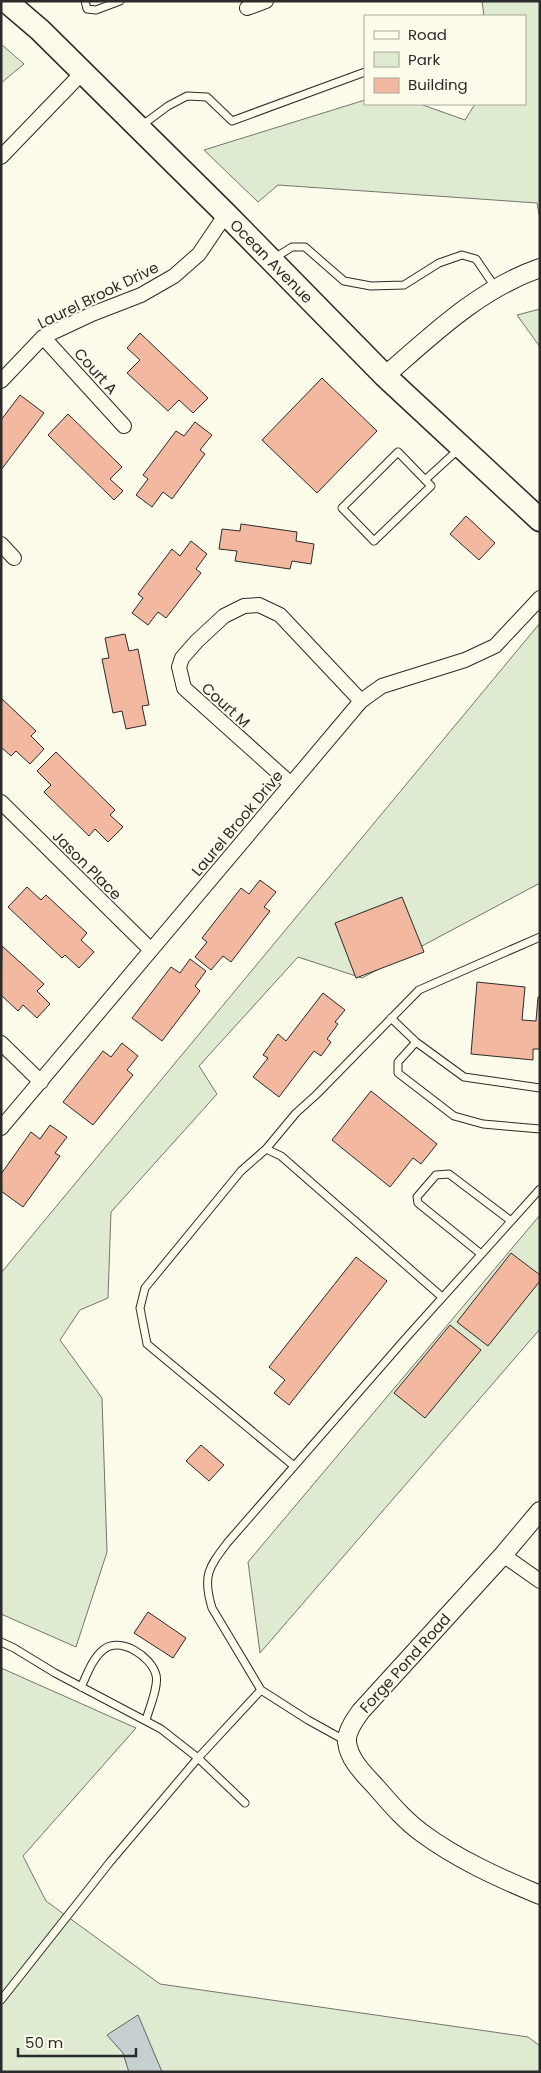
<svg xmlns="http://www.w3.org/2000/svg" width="541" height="2073" viewBox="0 0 541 2073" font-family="Poppins,sans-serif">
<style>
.green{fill:#deebd1;stroke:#74746e}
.water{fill:#c7d0d0;stroke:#74746e}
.building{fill:#f2b8a0;stroke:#2b2b2b}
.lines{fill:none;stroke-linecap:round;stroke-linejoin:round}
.service-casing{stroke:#2b2b2b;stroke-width:9}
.minor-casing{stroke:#2b2b2b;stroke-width:16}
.tertiary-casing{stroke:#2b2b2b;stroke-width:20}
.primary-casing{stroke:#2b2b2b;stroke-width:25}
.service{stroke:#fdfbea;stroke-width:7}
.minor{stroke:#fdfbea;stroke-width:14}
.tertiary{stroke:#fdfbea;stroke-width:18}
.primary{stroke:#fdfbea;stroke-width:22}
.labels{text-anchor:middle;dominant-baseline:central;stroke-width:4;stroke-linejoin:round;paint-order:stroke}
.street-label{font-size:15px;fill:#2b2b2b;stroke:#fdfbea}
</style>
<rect width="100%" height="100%" fill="#fdfbea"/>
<!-- green -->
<path class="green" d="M482 1H540V220L537 203 278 185 258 202 204 150 365 100V104H420L465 120 475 104H525V16H484Z
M1 44 24 64 1 83Z
M540 309V347L517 315Z
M540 623V883L362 978 298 957 199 1066 217 1094 111 1212 108 1298 80 1310 60 1340 102 1398 107 1552 76 1647 1 1614V1273Z
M540 1215V1329L260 1653 248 1562Z
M1 1668 136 1728 23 1856 46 1901 160 1984 528 2037 540 2046V2072H162L138 2015 107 2035 123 2053 129 2072H1Z"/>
<!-- water -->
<path class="water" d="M138 2015 162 2072H129L123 2053 107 2035Z"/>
<!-- building -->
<path class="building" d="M140 333 208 398 193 413 179 400 168 411 127 373 140 360 127 348Z
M322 378 377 431 317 493 262 440Z
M20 395 44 413 1 470V420Z
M68 414 122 467 110 479 123 491 114 500 48 435Z
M195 422 212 435 200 450 205 454 172 499 163 492 152 507 136 495 148 479 143 475 176 431 184 436Z
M466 516 495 543 479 560 450 534Z
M241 524 297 532 296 541 314 544 311 564 292 561 290 569 235 561 237 551 219 549 222 529 240 531Z
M191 541 207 554 196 569 201 573 166 618 158 612 148 625 132 613 143 598 138 594 172 549 180 556Z
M125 634 129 651 138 649 149 705 142 706 146 725 126 729 122 711 113 713 102 659 109 658 105 638Z
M1 698 36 731 31 736 44 749 30 764 16 751 11 756 1 747Z
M56 752 115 810 110 815 123 827 108 842 95 829 89 836 44 792 51 785 37 771Z
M260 880 276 892 264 907 270 911 231 962 223 956 211 970 195 957 207 942 202 938 241 888 249 894Z
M27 887 41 900 46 895 87 933 81 940 94 952 79 968 65 955 62 958 8 907Z
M402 897 424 952 356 978 335 923Z
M2 946 44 984 37 991 50 1004 37 1018 23 1005 18 1011 1 995Z
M190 959 206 971 195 986 200 991 162 1041 132 1018 171 967 180 973Z
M477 982 525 987 522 1020 536 1021 538 997H540V1049H533V1060L471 1054Z
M323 993 345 1010 335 1022 338 1024 327 1039 331 1042 321 1056 314 1051 279 1097 253 1077 268 1058 263 1055 278 1034 286 1041Z
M122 1043 138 1056 127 1070 133 1075 93 1125 63 1102 103 1051 111 1057Z
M371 1091 437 1144 421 1164 413 1158 390 1187 332 1140Z
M50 1125 67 1137 55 1153 60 1156 23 1207 1 1191V1174L31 1132 40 1139Z
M511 1253 540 1275V1281L488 1346 457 1322Z
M356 1257 387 1281 289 1405 274 1393 285 1380 269 1367Z
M450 1325 481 1350 425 1418 394 1393Z
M201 1445 224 1465 209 1481 186 1461Z
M148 1612 186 1638 173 1658 134 1633Z"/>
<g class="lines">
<defs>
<path id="service" d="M85 1 87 9 96 10 120 1
M141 126 168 106 187 96 207 97 232 121 365 72
M273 259 292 247H305L344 281 371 286 404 285 439 263 462 255 476 259 495 287
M398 452 431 486 374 541 342 508Z
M425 480 459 449
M391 1018 416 1042 464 1077 540 1088
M416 1042 398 1062V1073L454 1116 483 1124 540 1129
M266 1149 296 1113 316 1095 419 990 540 937
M481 1254 418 1203 417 1197 436 1175 449 1174 511 1221
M294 1466 147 1344 140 1308 145 1288 241 1171 266 1149 281 1156 442 1297
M1 1642 14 1648 55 1673 161 1729 198 1758 245 1803
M81 1687C87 1675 92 1659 103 1650 120 1636 151 1656 156 1675 159 1686 149 1709 146 1720
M346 1741 308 1720 261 1690 212 1608C202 1575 209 1567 228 1542L406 1338 540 1189
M1 2000 110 1862 198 1758 261 1690"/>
<path id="minor" d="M247 8 266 1
M1 157 83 72
M43 337 124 426
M1 381 43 337 92 314 141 295 174 276 199 254 226 214
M1 544 14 558
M291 784 184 688 179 667 182 658 197 641 224 616 244 606 259 605 280 615 361 701
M1 802 151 950
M1 1043 41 1082
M1 1128 361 701 382 686 465 660 495 646 540 598
M503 1555 540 1581"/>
<path id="tertiary" d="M385 376C432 335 479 289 540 268
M540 1511 503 1555 361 1711C355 1719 346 1732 347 1742 349 1760 364 1774 376 1787 390 1803 404 1820 422 1833 457 1859 499 1878 540 1895"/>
<g id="primary">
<path id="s1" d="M6 1 40 30 226 214 385 376 540 520"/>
</g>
</defs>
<!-- service casing -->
<use href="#service" class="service-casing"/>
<!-- minor casing -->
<use href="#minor" class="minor-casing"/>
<!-- tertiary casing -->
<use href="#tertiary" class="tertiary-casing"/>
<!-- primary casing -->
<use href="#primary" class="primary-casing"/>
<!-- service -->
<use href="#service" class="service"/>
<!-- minor -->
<use href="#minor" class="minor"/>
<!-- tertiary -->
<use href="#tertiary" class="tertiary"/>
<!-- primary -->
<use href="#primary" class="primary"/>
</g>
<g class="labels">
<!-- street labels -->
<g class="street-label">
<text stroke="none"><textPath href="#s1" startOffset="372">Ocean Avenue</textPath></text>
<text transform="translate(98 295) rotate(-26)">Laurel Brook Drive</text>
<text transform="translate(96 371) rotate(48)">Court A</text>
<text transform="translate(226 705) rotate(42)">Court M</text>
<text transform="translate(237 823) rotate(-50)">Laurel Brook Drive</text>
<text transform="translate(87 865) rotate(45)">Jason Place</text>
<text transform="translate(405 1663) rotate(-48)">Forge Pond Road</text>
</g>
</g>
<!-- border -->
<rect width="541" height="2073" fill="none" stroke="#2b2b2b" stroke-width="5"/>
<!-- legend -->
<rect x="364" y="15" width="162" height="90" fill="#fdfbea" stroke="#a9a89e"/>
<rect x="374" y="31" width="25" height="8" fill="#fdfbea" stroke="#a9a89e"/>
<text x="408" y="40" font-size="15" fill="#2b2b2b">Road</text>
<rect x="374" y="52" width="25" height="15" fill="#deebd1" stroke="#a9a89e"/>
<text x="408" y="65" font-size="15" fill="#2b2b2b">Park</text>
<rect x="374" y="78" width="25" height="15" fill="#f2b8a0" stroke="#a9a89e"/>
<text x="408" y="90" font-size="15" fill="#2b2b2b">Building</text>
<!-- scale -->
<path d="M18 2048v8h118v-8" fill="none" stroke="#2b2b2b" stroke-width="2.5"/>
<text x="25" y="2048" font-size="15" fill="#2b2b2b" stroke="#fdfbea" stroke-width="4" paint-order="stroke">50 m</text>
</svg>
